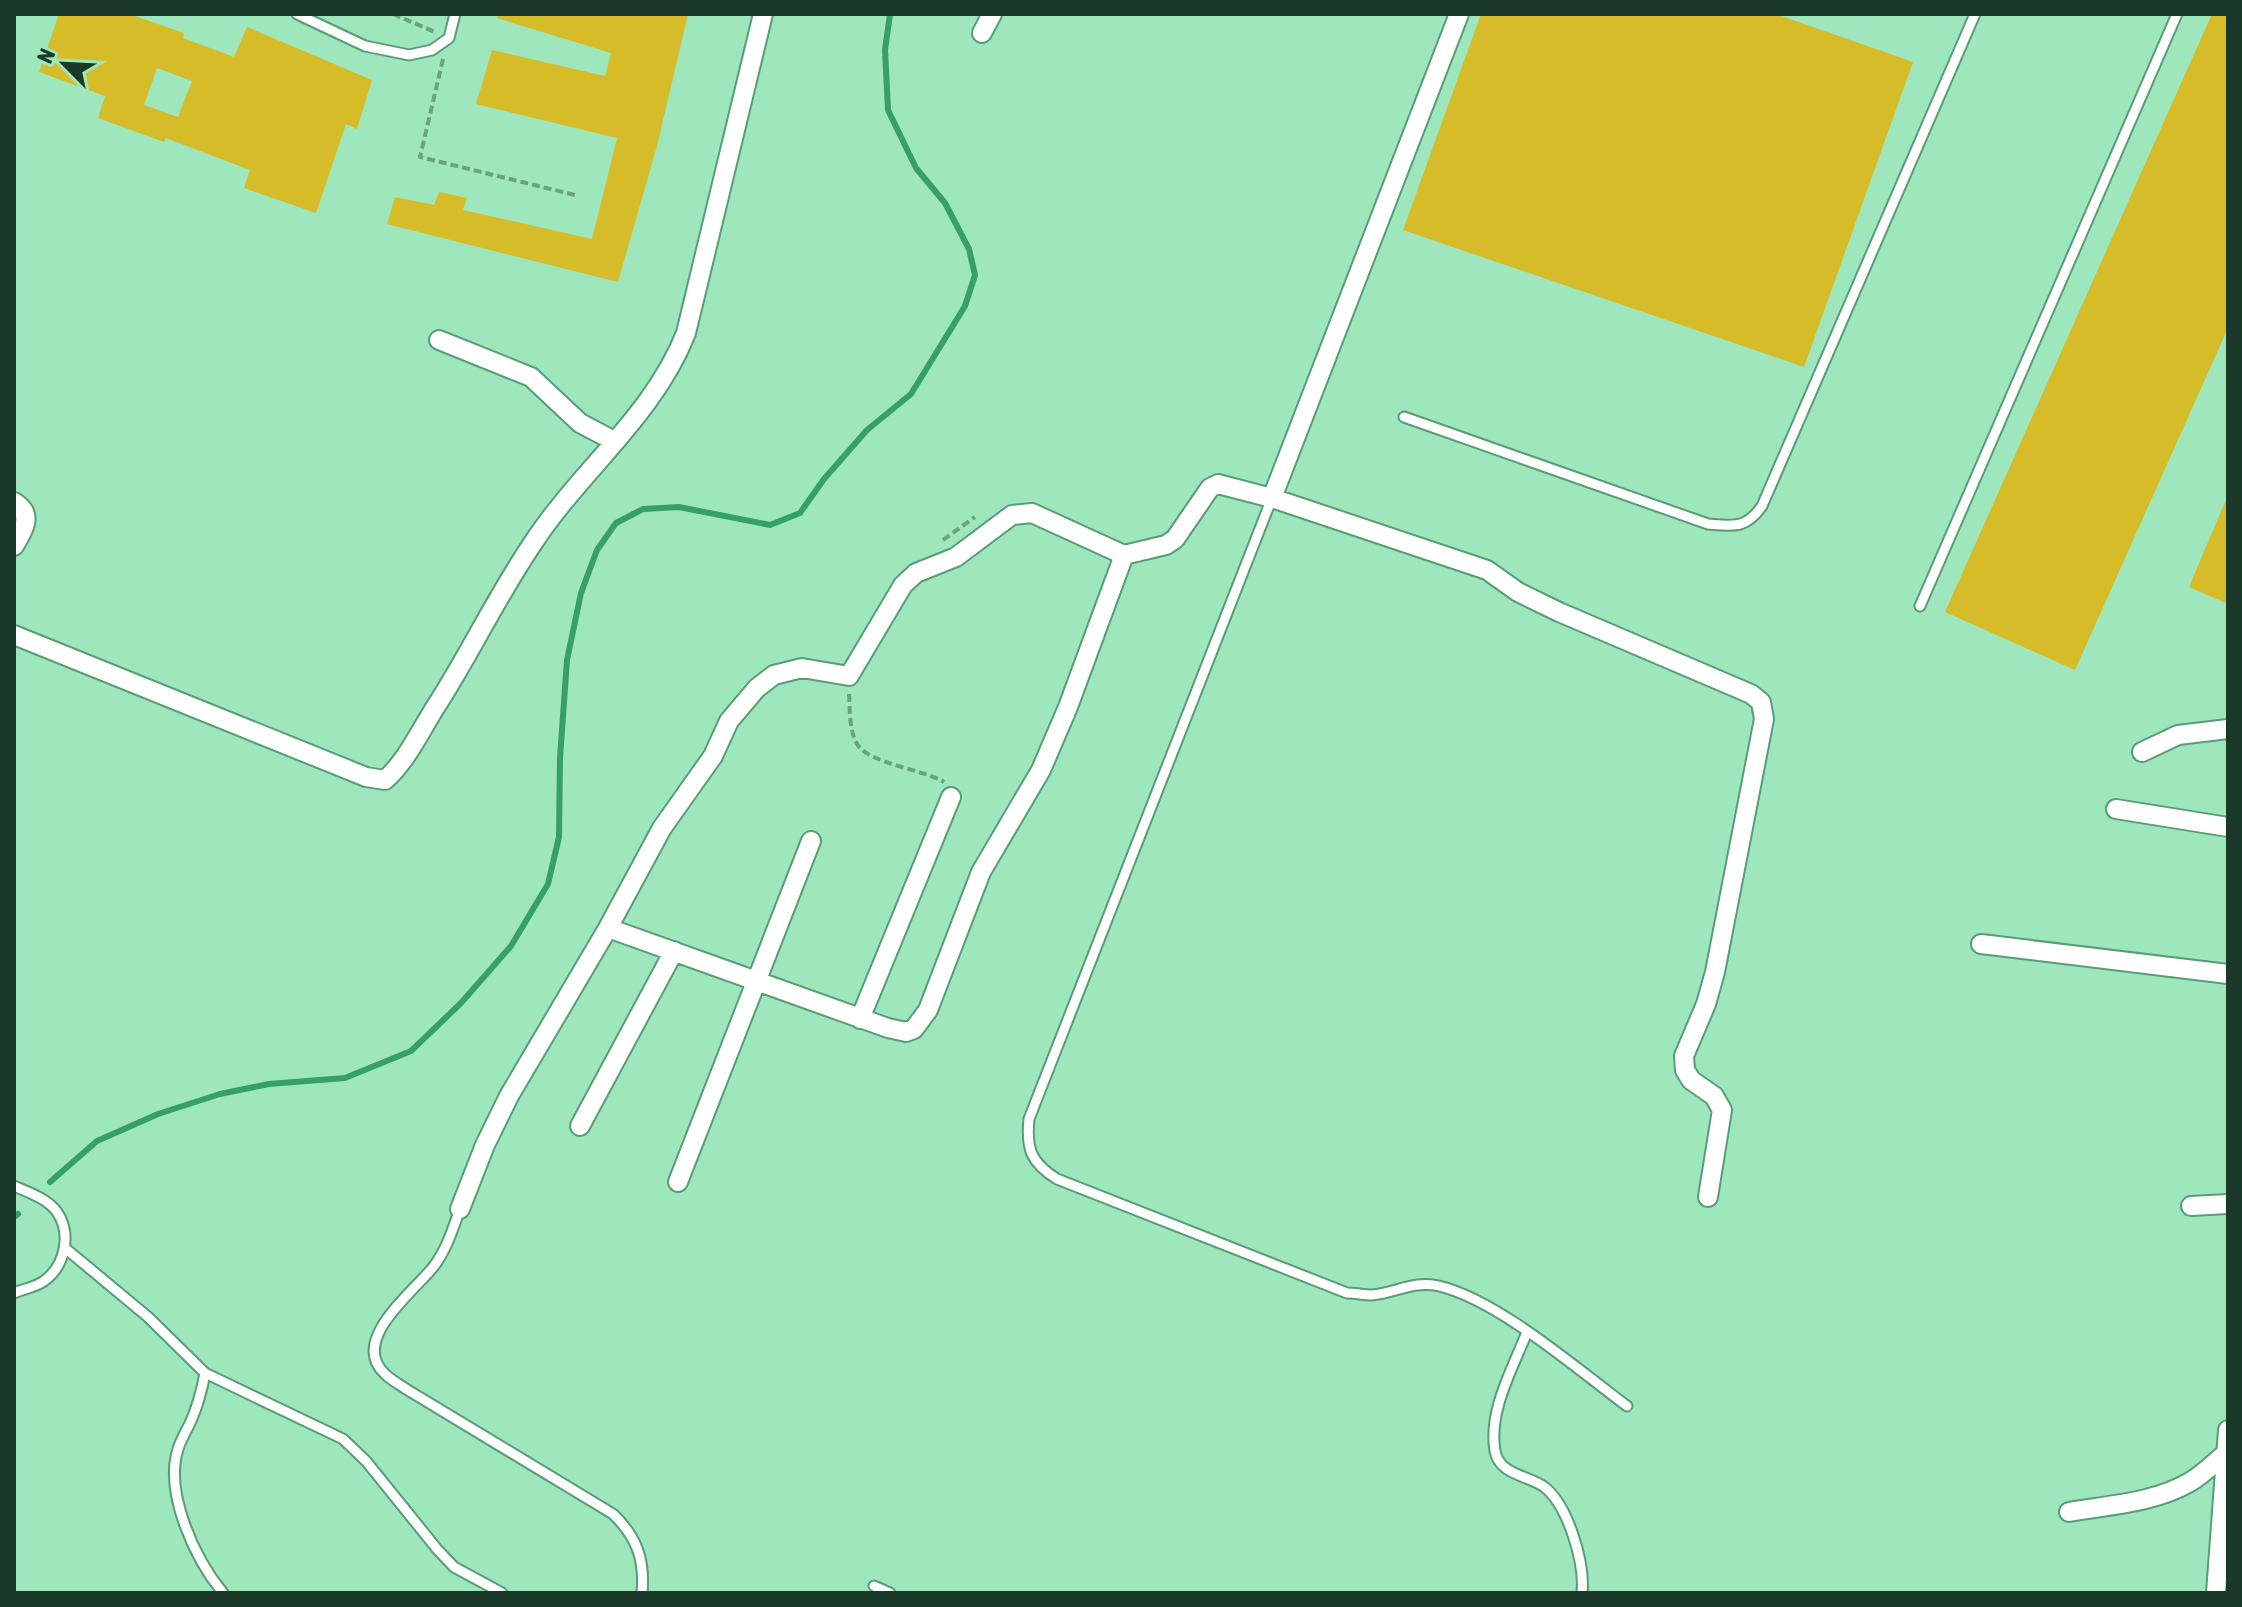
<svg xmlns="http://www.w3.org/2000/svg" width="2242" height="1607" viewBox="0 0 2242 1607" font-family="'Asap Condensed',sans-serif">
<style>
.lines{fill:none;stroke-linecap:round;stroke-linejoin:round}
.stream{stroke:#369f6c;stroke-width:6}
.building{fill:#d6bc28;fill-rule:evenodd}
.service-casing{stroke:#579e77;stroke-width:13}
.minor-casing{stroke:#579e77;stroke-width:22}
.path{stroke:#6ba282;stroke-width:4;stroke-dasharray:8 4;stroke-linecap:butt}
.service{stroke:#fff;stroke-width:9}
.minor{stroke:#fff;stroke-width:18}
</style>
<rect width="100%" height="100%" fill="#9ee6bc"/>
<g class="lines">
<!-- stream -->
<path class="stream" d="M50 1182 97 1141 158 1114 220 1094 269 1084 345 1078 411 1051 461 1003 511 946 548 884 559 837 560 758 567 660 581 593 597 550 616 523 643 509 679 507 770 525 800 513 824 479 867 430 911 394 965 306 975 275 969 249 945 203 916 168 888 110 885 50 890 14
M14 1217 18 1214"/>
</g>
<!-- building -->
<path class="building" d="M59 14H129L184 33 183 38 234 57 247 27 372 80 357 129 346 124 316 213 244 188 250 170 166 138 164 142 98 118 105 96 39 72ZM157 68 192 81 178 117 144 105Z
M498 14H688L657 146 618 282 387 224 395 197 434 205 439 192 467 198 463 210 592 239 617 138 476 104 492 50 605 76 611 53 497 18Z
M1481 14H1776L1913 62 1804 367 1403 230Z
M2212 14H2228V328L2075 670 1945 612Z
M2228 495V604L2189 587Z"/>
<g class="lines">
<defs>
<path id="service" d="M297 14 365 46 409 55 432 50 449 38 455 14
M1404 417 1708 524C1734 526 1746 529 1762 506L1975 14
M1272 498 1029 1119C1026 1149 1031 1163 1057 1179L1347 1293C1355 1293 1364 1295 1372 1295 1395 1293 1415 1280 1439 1286 1498 1300 1577 1369 1627 1406
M1920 606 2177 14
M14 1186C28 1192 48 1199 57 1212 72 1234 65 1266 44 1281 36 1287 23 1289 14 1293
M460 1209C453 1228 447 1249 434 1266 416 1290 348 1340 385 1374 391 1380 399 1384 406 1389L613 1514C637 1537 645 1560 642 1593
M65 1248 148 1317 205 1373 343 1439 366 1461 437 1549 454 1567 502 1593
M1527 1332C1513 1368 1488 1411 1495 1451 1499 1474 1526 1475 1543 1486 1568 1504 1585 1563 1582 1593
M205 1373C202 1390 198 1405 191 1421 187 1430 181 1439 178 1449 164 1493 195 1559 223 1593
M874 1586 890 1593"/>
<path id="minor" d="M982 33 992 14
M439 340 531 377 580 423 614 441
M1272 498 1459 14
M14 502C34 514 24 530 14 546
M14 635 366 777 385 780C408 760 423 725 440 700 472 649 499 593 533 543 580 471 654 415 686 333L763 14
M2142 752 2178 735 2228 729
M2116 809 2228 827
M608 928 888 1028 906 1032 914 1029 928 1010 981 872 1041 770 1068 707 1124 555
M1981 944 2228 974
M860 1019 951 797
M580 1126 674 951
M678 1182 811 841
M2191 1206 2228 1204
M460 1209 485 1145 509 1096 608 928 662 828 713 756 729 721 757 688 774 675 802 668 849 676 903 585 916 573 956 557 1012 515 1032 513 1124 555 1166 545 1175 539 1210 488 1218 484 1272 498 1487 570 1518 592 1559 612 1751 694 1761 702 1764 719 1715 972 1706 1004 1684 1056 1685 1070 1691 1080 1714 1096 1722 1110 1708 1197
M2069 1512C2109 1505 2154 1503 2190 1482 2202 1475 2213 1464 2224 1455
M2216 1593 2228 1430"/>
</defs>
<!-- service casing -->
<use href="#service" class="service-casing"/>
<!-- minor casing -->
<use href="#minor" class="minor-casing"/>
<!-- path -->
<path class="path" d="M393 14 435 32
M443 59 420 157 575 195
M943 540 975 517
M849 694C850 710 849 730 857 744 869 764 923 769 944 782"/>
<!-- service -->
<use href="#service" class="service"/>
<!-- minor -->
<use href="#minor" class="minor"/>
</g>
<!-- border -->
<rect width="2242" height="1607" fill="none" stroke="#1b3929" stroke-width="32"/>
<!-- north arrow -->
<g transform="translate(64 64) rotate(294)" stroke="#9ee6bc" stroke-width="6" paint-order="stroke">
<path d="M0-6L14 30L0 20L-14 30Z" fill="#1b3929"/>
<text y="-12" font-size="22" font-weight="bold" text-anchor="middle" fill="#1b3929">N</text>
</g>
</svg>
